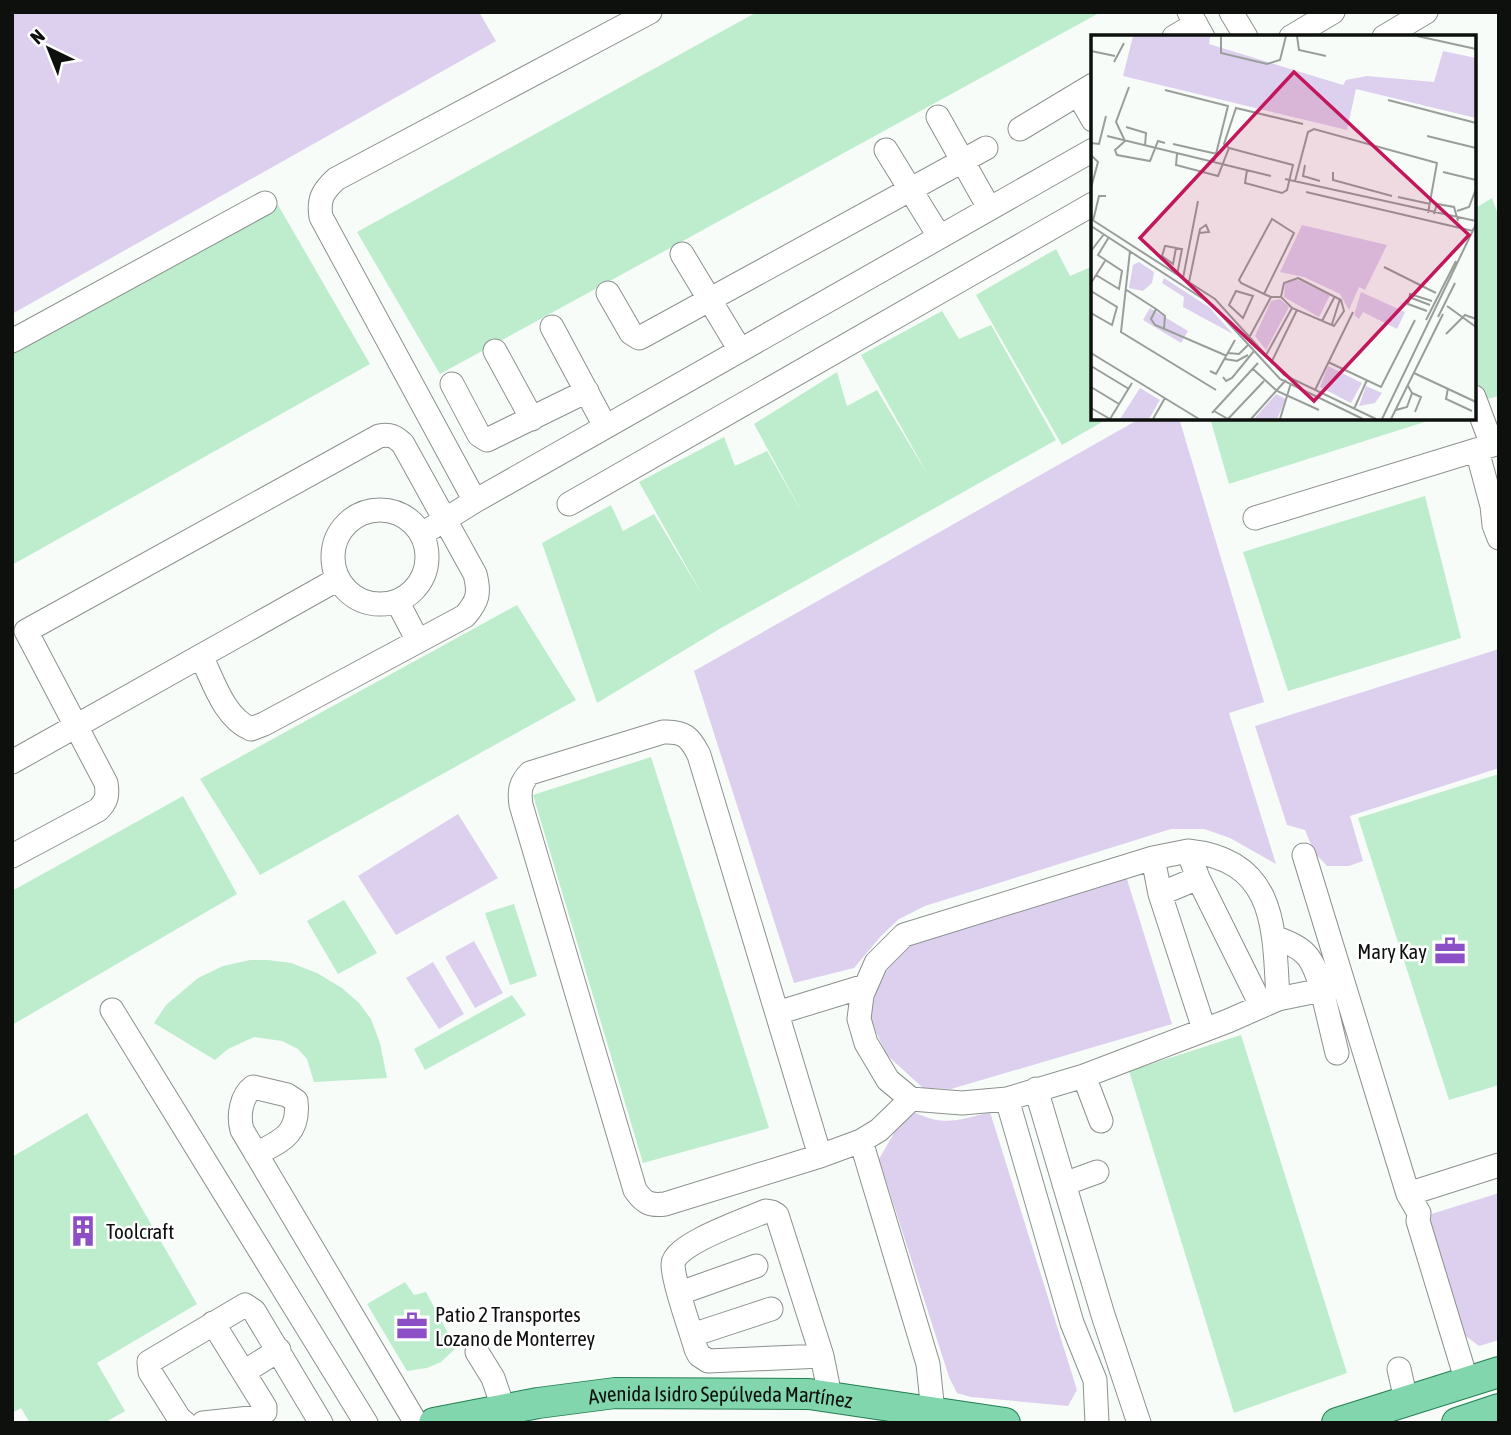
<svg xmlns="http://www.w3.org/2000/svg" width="1511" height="1435" viewBox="0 0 1511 1435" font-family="'Asap Condensed',sans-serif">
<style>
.green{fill:#ddd0ee}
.building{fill:#bdedcd}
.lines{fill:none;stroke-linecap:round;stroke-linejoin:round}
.minor-casing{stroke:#8c918e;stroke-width:25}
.major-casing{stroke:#237f52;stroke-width:32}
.minor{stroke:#fff;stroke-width:23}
.major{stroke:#82d6ad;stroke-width:30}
.labels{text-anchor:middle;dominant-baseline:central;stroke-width:5;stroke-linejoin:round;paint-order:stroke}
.poi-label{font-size:21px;fill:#0e100e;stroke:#fff;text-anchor:start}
.street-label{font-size:21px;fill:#0e100e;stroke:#fff}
.inset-road{fill:none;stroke:#9a9e9b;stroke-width:2}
.view{fill:#c2185b;fill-opacity:0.15;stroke:#c2185b;stroke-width:3.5}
.inset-edge{fill:none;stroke:#0e100e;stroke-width:3.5}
</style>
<rect width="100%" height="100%" fill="#f7fcf9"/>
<!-- green -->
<path class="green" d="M12 12H479L496 41 12 314Z
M1141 418H1179L1264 702 1229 713 1276 864 1230 838 1204 829H1171L925 906 899 919 881 936 854 968 794 983 694 671Z
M1499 649V768L1350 816 1363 861 1349 866H1327L1314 852 1305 830 1287 825 1255 726Z
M458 814 498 878 396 935 358 876Z
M1126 876 1172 1024 951 1089 923 1088 887 1055 870 1020 875 983 898 950 919 938Z
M474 941 503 993 475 1008 445 957Z
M433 962 464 1014 439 1029 406 978Z
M914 1112C943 1127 960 1120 990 1112L1077 1390 1068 1406 971 1397 957 1393 949 1377 879 1159 893 1135 897 1122Z
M1499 1193V1340L1479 1346 1463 1334 1425 1216Z"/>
<!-- building -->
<path class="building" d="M757 12H1101L440 374 357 232Z
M1492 198 1499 217V396L1480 401 1474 384V209Z
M278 205 370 364 12 565V355Z
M1056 249 1070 276 1093 266V418H1109L1062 445 976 295Z
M942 311 959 339 991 325 1056 440 721 628 597 703 542 543 611 505 623 531 654 514 703 596 639 482 724 437 735 466 767 451 803 514 754 424 837 372 847 406 877 390 929 477 861 355Z
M1210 418H1434V419L1229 484Z
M1425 496 1461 638 1288 691 1243 552Z
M517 605 576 700 260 875 200 779Z
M651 757 769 1128 643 1163 533 795Z
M1499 774V1085L1449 1100 1358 818Z
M183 796 237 894 12 1025V891Z
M344 900 377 953 338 974 307 921Z
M514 904 537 976 510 985 485 913Z
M250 960H268L291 963 317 973 342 988 359 1003 371 1019 380 1043 387 1078 314 1082 307 1059 298 1049 282 1041 254 1037 228 1049 215 1060 154 1023 166 1005 198 978 223 966Z
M512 995 526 1015 425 1070 414 1049Z
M1241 1035 1347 1373 1234 1413 1129 1071Z
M87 1113 197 1304 97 1363 125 1411 104 1423H30L21 1408 12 1413V1157Z
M405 1282 414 1295 426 1292 456 1348 441 1362 427 1368 407 1371 367 1304Z"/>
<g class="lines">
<defs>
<path id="minor" d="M1189 12 1203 37
M1231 12 1246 37
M1174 37 1196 24
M1291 37 1333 12
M1384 37 1426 12
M1078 94 1093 120
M938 117 989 208
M1020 129 1093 85
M886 150 939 236
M682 254 740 350
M608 293 631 333 639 338 645 335 986 148
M552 327 605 426
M12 341 265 203
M495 351 532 419
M452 384 479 435 487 440 587 391
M1474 397 1492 445
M1477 450 1492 506
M475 501 321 217C318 199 323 191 336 179L650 12
M569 504 1093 204
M1499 505 1492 506 1494 525 1499 538
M333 557a47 47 0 1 1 94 0a47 47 0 1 1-94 0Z
M1255 518 1499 443
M422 534 475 501 1093 150
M397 601 418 641
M12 762 338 579
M1188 851C1277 860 1274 929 1278 999L1228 1021 1084 1076 1007 1099 962 1103 911 1099 888 1080 866 1043 859 1019 862 995 876 963 904 935 1153 858Z
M1188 851 1198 878 1261 1005
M1304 855 1408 1194 1419 1213 1418 1221 1467 1382
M12 856 98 810C107 801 108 795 106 783L26 631 379 436C390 434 395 436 403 444L475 574C480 593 478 601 465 616L264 724 251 729C224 718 213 680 201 656
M1153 858 1160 894 1204 1029
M1160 894 1198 878
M1274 937C1307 949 1312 956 1322 990
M1278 999 1322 990 1337 1053
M112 1010 366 1423
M777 1013 865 986
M1084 1076 1101 1121
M1036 1089 1103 1315 1139 1423
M1007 1099 1072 1323 1095 1380 1097 1423
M861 1141 928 1364 933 1412
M256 1154C281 1141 300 1134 296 1101L287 1095 253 1087C241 1096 238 1116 242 1130L416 1423
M820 1156 699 755C690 737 684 731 663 732L530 773C520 783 519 791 521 805L635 1190C644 1203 650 1206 665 1204L820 1156 861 1141 879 1130 911 1099
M1064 1184 1097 1172
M1408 1194 1499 1165
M766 1211 772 1212 777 1215 822 1356 708 1361 699 1355 696 1349C690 1328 673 1282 673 1264 674 1244 748 1219 766 1211Z
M680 1293 756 1266
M692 1335 771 1309
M477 1352 493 1378 504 1410
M822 1356 830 1396
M1399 1369 1406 1400
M244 1372 279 1350
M185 1423 179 1418 150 1372 149 1362 245 1305 254 1311 321 1423
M203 1423 258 1417 265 1412V1407L213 1323"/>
<g id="major">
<path id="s1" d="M434 1423 538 1403 615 1393 809 1394 1005 1423"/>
<path d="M1337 1423 1499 1372"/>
<path d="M1457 1423 1499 1409"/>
</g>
</defs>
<!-- minor casing -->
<use href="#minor" class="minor-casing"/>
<!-- major casing -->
<use href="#major" class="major-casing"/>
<!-- minor -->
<use href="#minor" class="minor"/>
<!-- major -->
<use href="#major" class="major"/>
</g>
<!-- icons -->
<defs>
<symbol id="office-bare" viewBox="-9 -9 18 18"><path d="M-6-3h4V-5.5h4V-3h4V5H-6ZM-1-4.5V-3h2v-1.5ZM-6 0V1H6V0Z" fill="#8d4fc5" stroke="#fff" stroke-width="2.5" paint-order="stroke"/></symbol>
<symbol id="building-bare" viewBox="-9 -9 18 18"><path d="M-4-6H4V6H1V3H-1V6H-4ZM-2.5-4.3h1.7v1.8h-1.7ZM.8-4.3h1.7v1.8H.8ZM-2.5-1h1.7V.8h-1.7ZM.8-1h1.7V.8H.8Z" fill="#8d4fc5" stroke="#fff" stroke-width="2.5" paint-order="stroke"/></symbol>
</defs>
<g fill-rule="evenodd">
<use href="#office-bare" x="1428" y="929" width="44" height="44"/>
<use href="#building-bare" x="61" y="1209" width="44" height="44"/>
<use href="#office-bare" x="390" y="1304" width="44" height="44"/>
</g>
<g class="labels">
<!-- poi labels -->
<g class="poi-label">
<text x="1427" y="951" text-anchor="end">Mary Kay</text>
<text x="106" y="1231">Toolcraft</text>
<text x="435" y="1314">Patio 2 Transportes<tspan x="435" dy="24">Lozano de Monterrey</tspan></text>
</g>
<!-- street labels -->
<g class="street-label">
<text stroke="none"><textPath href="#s1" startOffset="289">Avenida Isidro Sepúlveda Martínez</textPath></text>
</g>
</g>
<!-- overview -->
<g transform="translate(1091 35)">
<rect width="385" height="385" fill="#f7fcf9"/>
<path d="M42 1H119L118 9 252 50 255 45 276 41 343 47 352 16 385 23V83L265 54 256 95 32 41ZM211 190 296 210 274 255 268 252 258 275 249 259 213 242 189 237ZM48 227 63 237 61 248 52 256 38 253 42 230ZM73 243 118 272 142 299 92 272 93 262 71 248ZM205 244 239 260 228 282 193 262 194 249ZM270 257 314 277 306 294 272 277 268 284 263 280ZM189 264 198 272 175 315 164 301 180 266ZM59 273 97 296 90 308 52 285ZM237 331 271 348 260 368 229 352ZM275 351 291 358 284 368 268 371ZM49 353 69 365 58 384H29ZM185 359 195 364 186 384H163Z" fill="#ddd0ee"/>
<path class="inset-road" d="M130 1V18L176 29 189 25 195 1M206 1 208 15 235 21M326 1 385 14M0 16 24 21M23 27 33 8M74 55 137 71 123 127M297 65 385 88M35 92 55 98 54 111M16 101 180 141M336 101 385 113M34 106 24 115 26 120 59 126 67 106 74 108M34 106 25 87 38 52M0 108 8 109 15 81M82 109 126 119M138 113 133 109 145 73 212 89M86 119 85 130 127 141 138 113 202 130 196 155 191 158 154 148 156 135M0 120 7 127 0 153M214 130 212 141 229 146M242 137V145L301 161M352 137 385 145M194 144 385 186M204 146 217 97 223 94 346 128 337 178M215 157 382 196M307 162 339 169M366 176 378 172 385 154M343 179 346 169 363 172 367 186M0 184 124 264 193 340 285 384M2 186 8 161H15M0 191 120 269 189 344 272 384M85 213 82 229 71 221 74 211H75L90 214H91L86 240M0 216 13 199M39 216 30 297 125 355M293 232 345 258M5 240 28 254 31 236 7 220 18 202M92 243 107 166M207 243 250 265 253 276 243 291 201 273 190 262 193 248ZM98 247 109 194 115 190 118 197 108 198M0 248 14 226M34 254 65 274M0 256 26 272 21 290 0 278M145 256 162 261 152 283 138 270ZM173 259 203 198 181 184 148 245 150 248 173 259 180 262H190M318 262 339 270M356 271 385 292M336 276 317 269 319 259 341 266M347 282 364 248M335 285 365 226M231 286 244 261M241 289 249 264M73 293 74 281 65 274 60 284 64 290 136 321M355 299 374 280 385 284M159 301 180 262M0 318 108 384M137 318 148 319 158 309M174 322 201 273M134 324 146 326 157 320M237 327 290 352 324 285M180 328 206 275M0 331 38 354M162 334 186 356 228 375M119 336 125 339 144 305M323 338 385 367M132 342 135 346 141 343 163 316M0 352 28 369M357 353 355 364 381 376M224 355 262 277M321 358 330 362 324 377M0 373 19 384M263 374 276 345M305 375 316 372 321 358 317 351M123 376 137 384 173 346M121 378 167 328M19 384 41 348M62 384 74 363M160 384 195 345M189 384 200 348M291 384 385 189M300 384 352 279"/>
<path class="view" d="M203 37 378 200 223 366 49 203Z"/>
<rect width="385" height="385" class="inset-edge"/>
</g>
<!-- border -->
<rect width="1511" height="1435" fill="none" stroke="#0e100e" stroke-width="28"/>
<!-- north arrow -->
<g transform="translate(49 49) rotate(317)" stroke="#ffffff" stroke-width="5" paint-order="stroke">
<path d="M0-5L12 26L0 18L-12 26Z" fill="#0e100e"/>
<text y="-10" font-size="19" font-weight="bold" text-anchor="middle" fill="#0e100e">N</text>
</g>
</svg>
